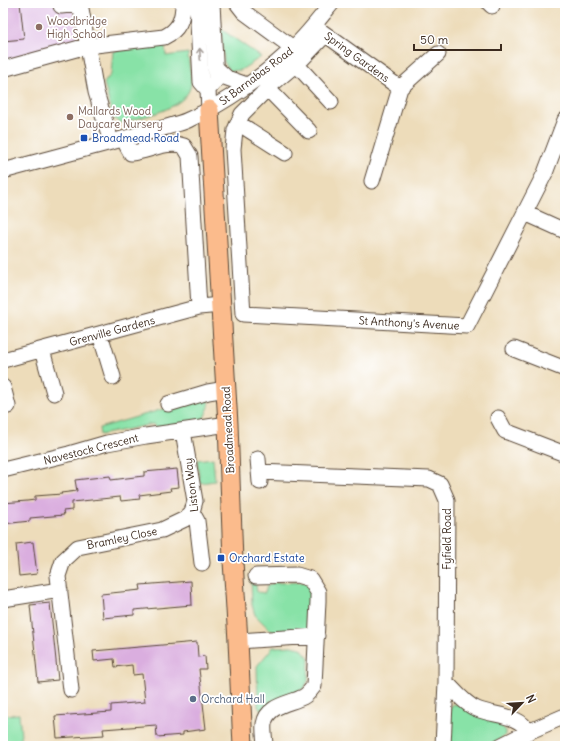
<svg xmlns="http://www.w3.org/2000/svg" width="568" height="749" viewBox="0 0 568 749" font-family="Delius,sans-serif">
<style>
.built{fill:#e9d1ed}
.green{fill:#88e2a7;stroke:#628662}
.building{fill:#daaedf}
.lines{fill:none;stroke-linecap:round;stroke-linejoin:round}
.minor-casing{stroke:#564535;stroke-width:17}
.major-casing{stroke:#564535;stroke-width:21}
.minor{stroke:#fff;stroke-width:15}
.major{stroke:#fbbb8c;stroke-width:19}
.oneway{stroke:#a79f9a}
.education-dot{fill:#8d6e63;stroke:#fff;stroke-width:1.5}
.transit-dot{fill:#1a4fb4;stroke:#fff;stroke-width:1.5}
.service-dot{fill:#5c6f8a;stroke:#fff;stroke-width:1.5}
.labels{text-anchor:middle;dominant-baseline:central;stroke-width:3.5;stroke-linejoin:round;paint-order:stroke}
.education-label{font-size:11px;fill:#785e54;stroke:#fff;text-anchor:start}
.street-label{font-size:11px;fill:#3b2a1e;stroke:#fff}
.transit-label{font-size:11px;fill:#164399;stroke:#fff;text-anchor:start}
.service-label{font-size:11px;fill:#4e5e75;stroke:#fff;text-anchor:start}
</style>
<rect width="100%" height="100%" fill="#fff"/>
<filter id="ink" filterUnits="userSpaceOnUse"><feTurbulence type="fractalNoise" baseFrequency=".025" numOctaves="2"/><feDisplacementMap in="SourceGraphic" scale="8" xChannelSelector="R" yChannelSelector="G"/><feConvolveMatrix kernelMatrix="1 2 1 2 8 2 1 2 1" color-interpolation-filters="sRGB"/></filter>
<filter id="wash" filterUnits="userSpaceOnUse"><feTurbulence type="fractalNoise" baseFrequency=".012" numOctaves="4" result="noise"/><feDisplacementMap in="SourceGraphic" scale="16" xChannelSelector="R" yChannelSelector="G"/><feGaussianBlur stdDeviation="0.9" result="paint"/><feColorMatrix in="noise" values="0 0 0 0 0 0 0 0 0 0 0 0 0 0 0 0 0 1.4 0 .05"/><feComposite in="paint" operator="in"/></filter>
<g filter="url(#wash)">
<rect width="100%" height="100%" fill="#eddcba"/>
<!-- built -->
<path class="built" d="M3 3H73L79 50 3 72Z"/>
<!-- green -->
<path class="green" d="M221 29 261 57 241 70 230 71 224 62Z
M165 45 166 56 188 53C188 62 192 76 191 84 188 109 142 117 121 123L113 118 104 83 111 74 113 51Z
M208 396 209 407 203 420 156 428 153 424 100 435 99 428Z
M213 458 215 481 200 483 197 460Z
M251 578 255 579 257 592 265 593 267 586 273 583 305 582 314 595 309 632H274L267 627 255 615 252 605Z
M291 646 301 648 309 658 308 681 304 688 262 711 258 707 257 666 273 647Z
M454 704 461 705 497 721 505 730V735C491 749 465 746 446 746L450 707Z
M19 714 22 746H3V715Z"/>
<g id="blocks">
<!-- building -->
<path class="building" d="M3 3H20L24 39 3 41Z
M177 469 179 487 170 488 171 491 139 495 140 499 121 501 120 497 72 502V510L63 511 64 515 30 518V521L3 524V503L27 501 35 500V496L62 494 61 493 77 491 75 480 110 476 111 480 135 477 144 476V472Z
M33 542 37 574 19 576 16 544Z
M191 581 192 605 134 610V615L103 618 101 594 141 590 140 585Z
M50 603 58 680 38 682 30 605Z
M197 642 198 657 205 656 206 669H199L206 729 183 732V735L157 737 156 725 103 729 104 735 57 738 55 716 111 712V705L145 702 142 674 133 675 132 665 115 667 114 659 94 661 93 651Z"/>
</g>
</g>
<g filter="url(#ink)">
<use href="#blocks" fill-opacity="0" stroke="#564535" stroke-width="1"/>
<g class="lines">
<defs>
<path id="minor" d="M80 3 96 92 111 142
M197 3 201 82 208 90
M237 3 244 12 293 48
M489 3 492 6
M61 6 80 4
M318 29 400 88
M325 35 302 59 270 86 242 114 235 130 233 149 243 314 467 326 545 173 565 120
M296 64 331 102
M215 67 227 78 247 85
M3 69 87 46 164 37C179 30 183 19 183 3
M267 88 309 131
M209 110 208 90 216 80 212 3
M238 123 285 153
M125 138 127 146 131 153C149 151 167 140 184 146L190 156 199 307
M3 171 167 127C175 124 183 123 190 119 224 104 268 73 294 47 308 34 320 18 332 3
M372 181 400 88 438 54
M525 213 565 231
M100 334 113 377
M514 349 565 369
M42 350 54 393
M3 360 199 307 221 305
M3 387 8 406
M168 404 208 392 226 389
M498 418 505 431 565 454
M183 431 195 501 192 512 197 521 202 563
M258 459 260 482
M3 470 69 454 107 443 146 436 228 424
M259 472 429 479 440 484 447 500 446 682C455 691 465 704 477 709 493 716 520 714 528 732
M256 576 297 575 310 579 318 592V601L314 686C311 690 307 695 303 697 289 704 267 705 264 724 263 731 265 739 265 746
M3 599 60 590
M238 641 317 636
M71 690 58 576 63 561 78 547 162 530 185 519 192 512
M443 746 446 682
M500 746 528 732 565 716"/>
<path id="major" d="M209 110 228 424 233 561 238 641 243 746"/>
</defs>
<!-- minor casing -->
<use href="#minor" class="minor-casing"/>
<!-- major casing -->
<use href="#major" class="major-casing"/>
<!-- minor -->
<use href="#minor" class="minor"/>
<!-- major -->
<use href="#major" class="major"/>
</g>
<!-- one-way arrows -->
<defs><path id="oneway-shaft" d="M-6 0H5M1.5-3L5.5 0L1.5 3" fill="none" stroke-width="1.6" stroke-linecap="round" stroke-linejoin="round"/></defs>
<use class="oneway" href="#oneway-shaft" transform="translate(200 54) rotate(-93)"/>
</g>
<!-- markers -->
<g class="education-dot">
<circle cx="39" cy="27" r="4"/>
<circle cx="70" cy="117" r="4"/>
</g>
<g class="transit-dot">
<rect x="80" y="134" width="8" height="8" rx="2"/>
<rect x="217" y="554" width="8" height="8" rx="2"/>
</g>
<circle class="service-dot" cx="193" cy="699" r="4"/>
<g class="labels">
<!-- education labels -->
<g class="education-label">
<text x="47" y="21">Woodbridge<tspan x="47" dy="13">High School</tspan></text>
<text x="78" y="111">Mallards Wood<tspan x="78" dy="13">Daycare Nursery</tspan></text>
</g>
<!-- street labels -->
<g class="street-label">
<text transform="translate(357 57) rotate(36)">Spring Gardens</text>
<text transform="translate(256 76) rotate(-37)">St Barnabas Road</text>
<text transform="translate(409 323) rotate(3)">St Anthony's Avenue</text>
<text transform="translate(112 331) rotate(-15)">Grenville Gardens</text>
<text transform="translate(228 430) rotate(-93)">Broadmead Road</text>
<text transform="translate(91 449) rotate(-14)">Navestock Crescent</text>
<text transform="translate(191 485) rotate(-97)">Liston Way</text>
<text transform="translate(122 538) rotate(-12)">Bramley Close</text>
<text transform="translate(447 539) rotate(-90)">Fyfield Road</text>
</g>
<!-- transit labels -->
<g class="transit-label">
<text x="92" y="138">Broadmead Road</text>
<text x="229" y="558">Orchard Estate</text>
</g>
<!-- service labels -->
<g class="service-label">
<text x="201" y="699">Orchard Hall</text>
</g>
</g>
<!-- margin -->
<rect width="568" height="749" fill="none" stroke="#fff" stroke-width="16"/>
<!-- north arrow -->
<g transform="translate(522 703) rotate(65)" stroke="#ffffff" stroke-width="3" paint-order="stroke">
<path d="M0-3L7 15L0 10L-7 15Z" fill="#3b2a1e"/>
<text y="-6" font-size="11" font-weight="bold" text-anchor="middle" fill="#3b2a1e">N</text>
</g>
<!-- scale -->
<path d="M414 44v6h87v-6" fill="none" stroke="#3b2a1e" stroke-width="2"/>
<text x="420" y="44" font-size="12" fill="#3b2a1e" stroke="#ffffff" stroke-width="3" paint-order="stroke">50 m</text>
</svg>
